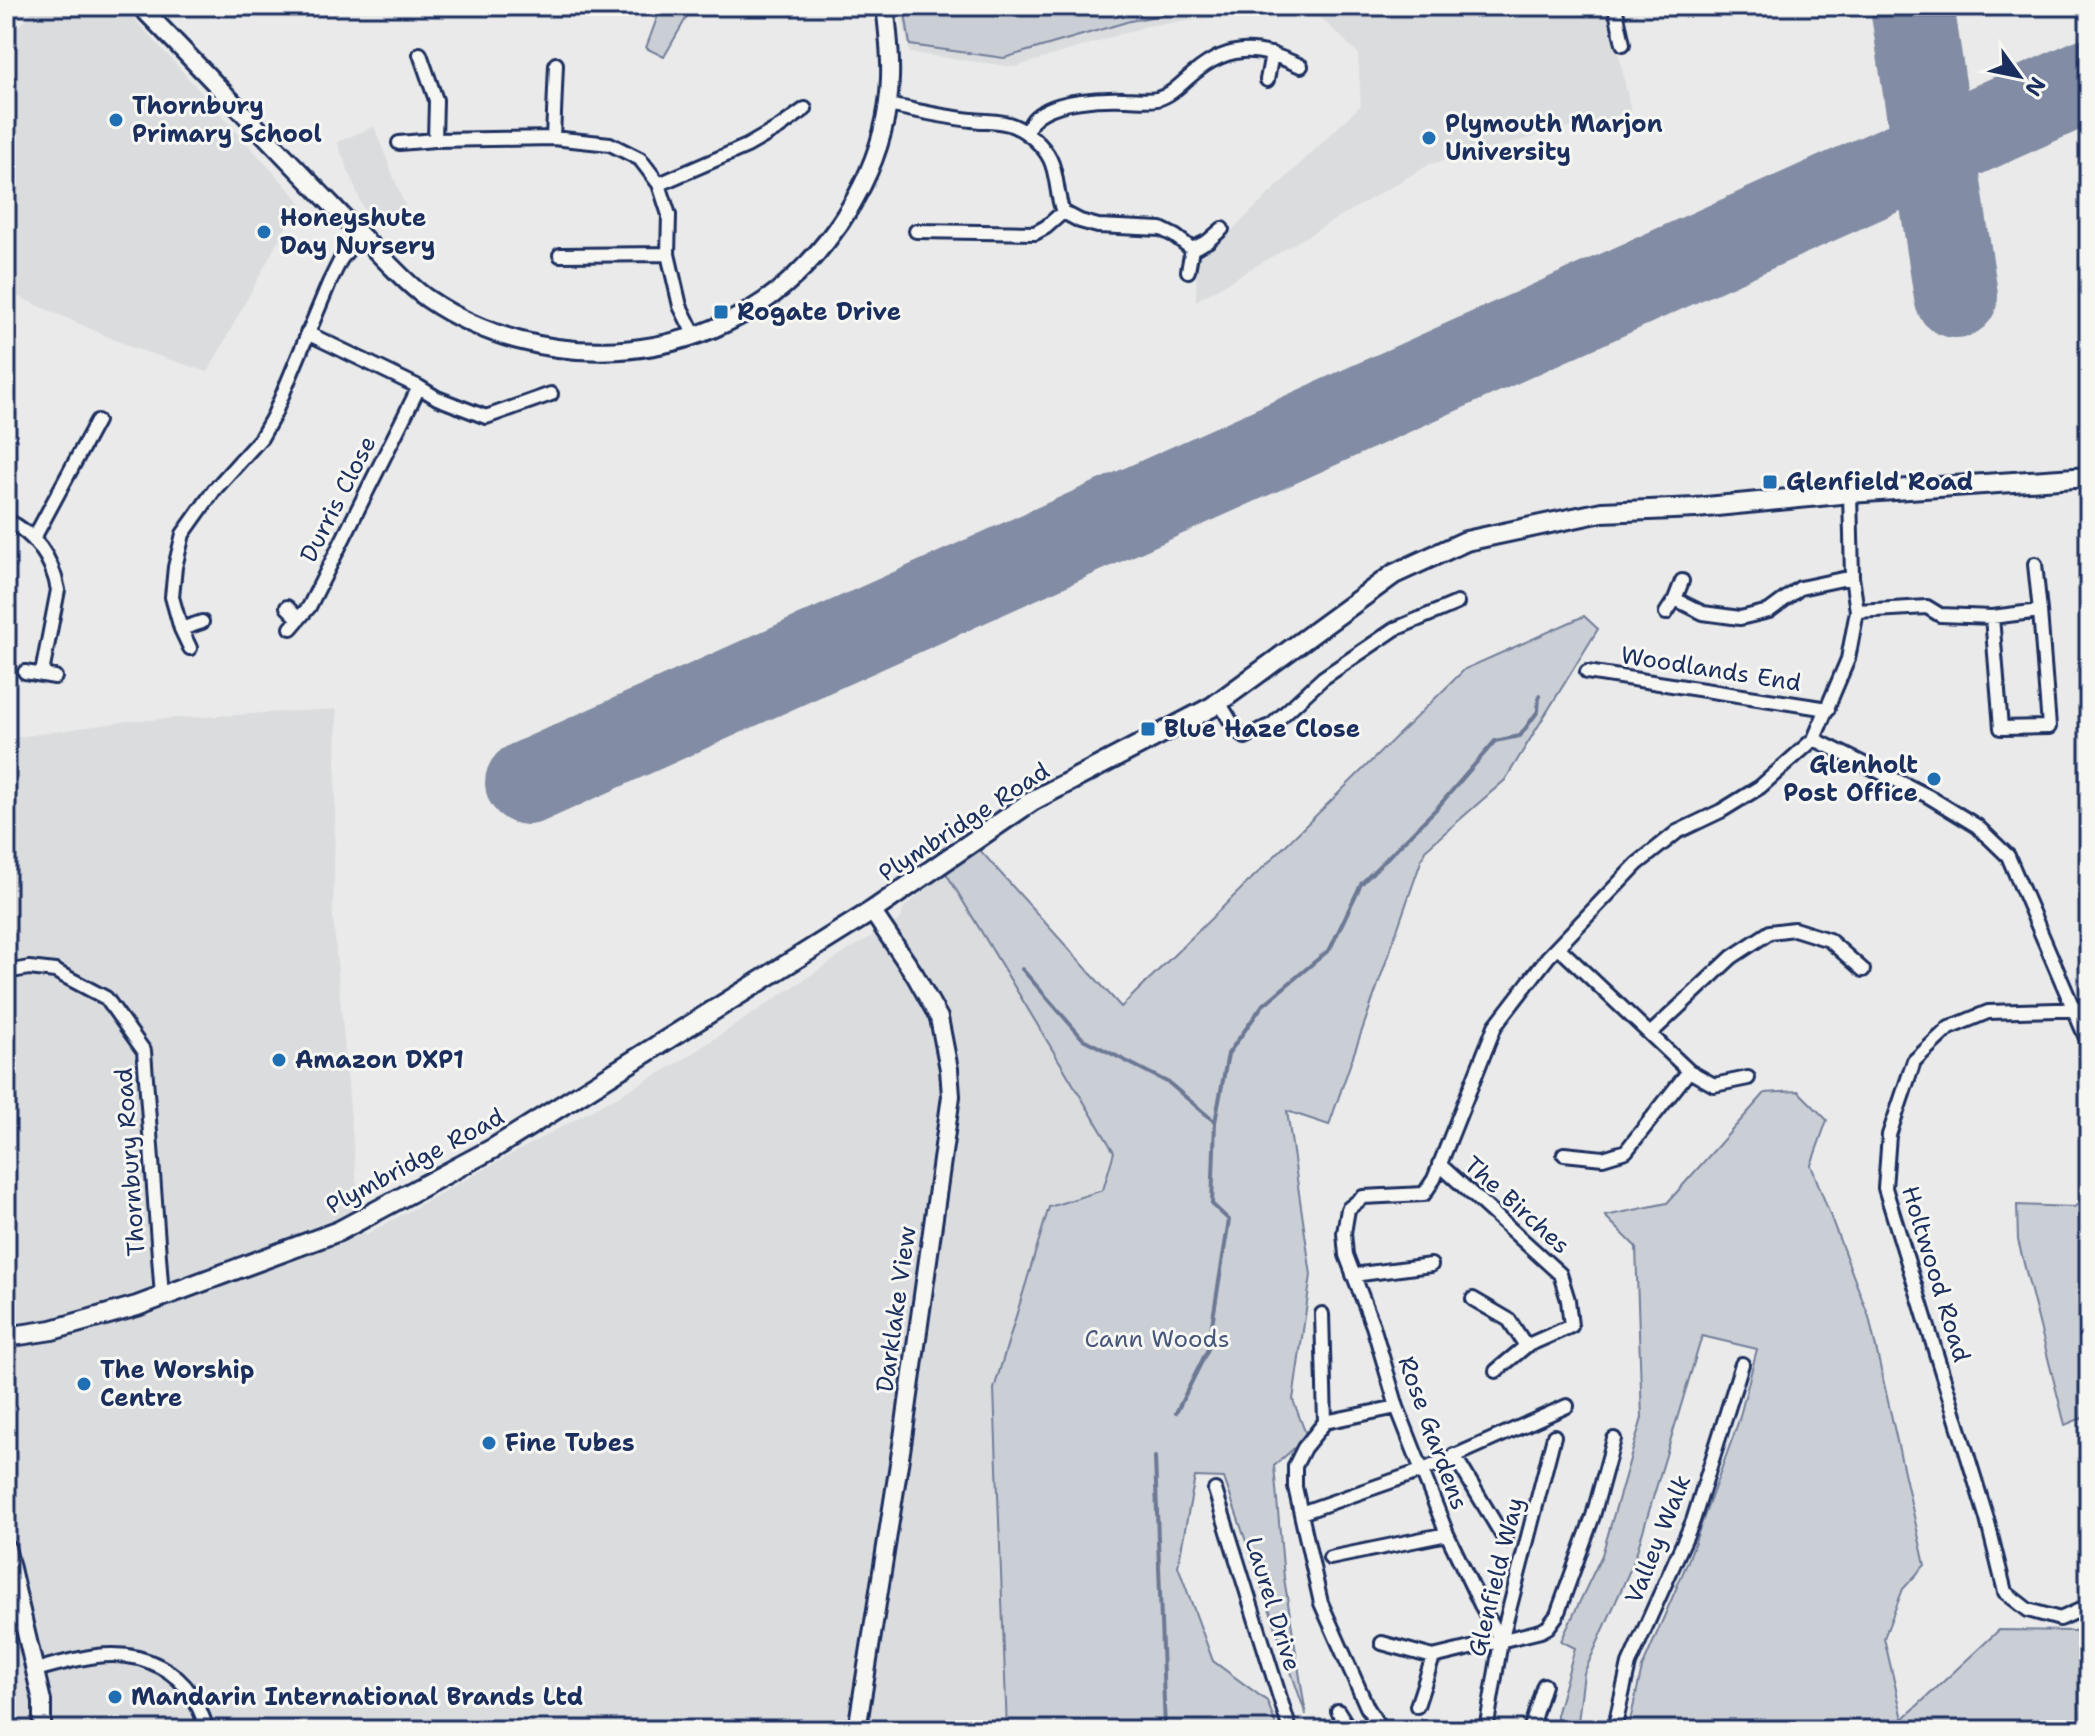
<svg xmlns="http://www.w3.org/2000/svg" width="2095" height="1736" viewBox="0 0 2095 1736" font-family="'Shantell Sans',sans-serif">
<style>
.built{fill:#dadcde}
.green{fill:#caced5;stroke:#727e9a;stroke-width:2}
.lines{fill:none;stroke-linecap:round;stroke-linejoin:round}
.stream{stroke:#6c7995;stroke-width:4}
.runway{stroke:#828ca4;stroke-width:84}
.minor-casing{stroke:#1b2f5e;stroke-width:18}
.tertiary-casing{stroke:#1b2f5e;stroke-width:22}
.secondary-casing{stroke:#1b2f5e;stroke-width:24}
.minor{stroke:#f6f6f2;stroke-width:12}
.tertiary{stroke:#f6f6f2;stroke-width:16}
.secondary{stroke:#f6f6f2;stroke-width:18}
.poi-dot{fill:#1f6fb2;stroke:#f6f6f2;stroke-width:3}
.labels{text-anchor:middle;dominant-baseline:central;stroke-width:6;stroke-linejoin:round;paint-order:stroke}
.poi-label{font-size:24px;font-weight:bold;fill:#1b2f5e;stroke:#f6f6f2;text-anchor:start}
.street-label{font-size:24px;fill:#1b2f5e;stroke:#f6f6f2}
.park-label{font-size:24px;fill:#47577c;stroke:#f6f6f2}
</style>
<rect width="100%" height="100%" fill="#e9eae9"/>
<filter id="ink" filterUnits="userSpaceOnUse"><feTurbulence type="fractalNoise" baseFrequency=".0125" numOctaves="2"/><feDisplacementMap in="SourceGraphic" scale="16" xChannelSelector="R" yChannelSelector="G"/><feConvolveMatrix kernelMatrix="1 2 1 2 8 2 1 2 1" color-interpolation-filters="sRGB"/></filter>
<g filter="url(#ink)">
<!-- built -->
<path class="built" d="M35 6H123L302 204 291 217 208 372 131 347 6 291V35L25 21Z
M899 6H1609L1631 112 1430 164 1196 301 1197 253 1227 235 1361 105 1358 53 1320 17 1255 12 1147 26 1016 67 910 53Z
M374 127 405 206 368 220 337 142Z
M337 709 333 917 356 1177 365 1235 678 1063 855 946 901 919 904 907 946 873 1114 1152 1103 1190 994 1389 1007 1730H6V739L129 721Z"/>
<!-- green -->
<path class="green" d="M622 6H693L664 57 646 48 657 18Z
M904 6H1210L1130 21 1004 58 910 45Z
M1584 616 1598 629 1505 780 1425 850 1329 1125 1287 1111 1311 1275 1293 1400 1307 1437 1274 1466 1284 1578 1306 1715 1224 1478 1195 1477 1178 1566 1213 1661 1267 1701 1278 1730H1007L994 1389 1049 1207 1103 1190 1114 1152 946 873 979 849 1121 1007 1465 669Z
M1798 1091 1827 1120 1811 1165 1869 1317 1925 1565 1903 1589 1884 1638 1903 1719 1999 1630 2074 1631 2089 1624V1730H1628L1642 1668 1688 1561 1739 1420 1757 1349 1702 1336 1634 1561 1584 1673 1577 1730H1557V1712L1575 1648 1561 1641 1602 1555 1642 1418 1636 1247 1605 1216 1667 1203 1765 1093Z
M2089 1196V1415L2065 1425 2018 1240 2017 1205 2074 1207Z"/>
<g class="lines">
<!-- stream -->
<path class="stream" d="M1022 969 1083 1039 1169 1083 1215 1122
M1176 1413 1208 1349 1229 1220 1212 1204 1215 1122 1228 1054 1262 1006 1330 949 1361 884 1437 808 1495 741 1520 736 1538 711 1539 696
M1155 1457 1165 1730"/>
<!-- runway -->
<path class="runway" d="M1912 6 1956 296
M527 783 2089 80"/>
<defs>
<path id="minor" d="M1615 6 1623 44
M420 54 436 100 435 140
M1267 80 1272 54
M887 105C915 110 943 117 972 120 986 122 1001 120 1014 126 1028 132 1043 145 1050 159 1058 175 1056 195 1063 212L1080 221 1098 226 1161 229 1175 236 1192 249 1208 241 1222 229
M1026 133C1029 127 1031 121 1036 117 1056 100 1101 98 1126 99 1136 99 1146 101 1157 99 1169 96 1178 87 1187 79 1203 65 1220 53 1242 51 1263 49 1282 58 1301 66
M553 138 556 64
M399 143 435 140 553 138 610 144 640 159 659 184 669 215 668 254 680 306 695 336
M659 184 747 146 780 127 805 109
M916 231 1035 233 1046 227 1063 212
M560 255 668 254
M1188 271 1192 249
M307 333 419 387 437 398 486 417 551 394
M6 520C36 534 52 558 58 590L42 673
M34 538 97 421
M2035 564 2040 611
M1675 599 1703 613 1740 618 1769 611 1800 588 1852 577
M287 607 299 619
M1857 611 1927 607 1940 615 1992 617 2040 611 2049 727 2001 728 1992 617
M1666 613 1675 599 1682 581
M291 628 309 607 419 387
M181 629 202 622
M190 648 181 629 172 597 175 567 183 534 215 489 261 438 274 415 329 283 341 259 360 234
M25 672 55 677
M1587 672 1828 709
M1219 702 1236 730 1245 737 1272 725 1323 678 1395 629 1457 603
M1814 739 1928 796 1977 826 2008 856 2089 1045
M1558 947 1689 1071 1714 1085 1748 1078
M6 972 29 968 55 971 106 998 144 1051 162 1297
M2089 1009 1988 1012 1949 1028 1914 1061 1889 1135 1885 1188 1987 1519 2005 1592 2028 1610 2060 1619 2089 1606
M1650 1034 1732 957 1770 932 1794 929 1829 940 1863 970
M1564 1154 1603 1158 1626 1151 1689 1071
M1439 1164 1560 1274 1568 1300 1571 1326 1526 1346 1496 1371
M1353 1275 1431 1265
M1473 1299 1509 1320 1526 1346
M1322 1314 1325 1422
M1454 1455 1505 1540
M1215 1490 1290 1730
M1301 1513 1421 1471 1567 1406
M1330 1558 1447 1534
M1501 1641 1481 1605 1447 1534 1397 1407 1373 1326 1346 1255 1344 1233 1348 1209 1363 1197 1424 1194 1434 1179 1495 1026 1548 957 1637 864 1677 832 1721 811 1760 787 1814 739 1848 659 1857 611 1852 577 1850 493
M1382 1643 1433 1657
M35 1670C77 1659 120 1644 161 1667 187 1681 199 1703 207 1730
M1417 1706 1433 1657 1541 1631 1548 1627 1557 1615 1593 1516 1614 1439
M1338 1711 1350 1730
M1381 1730 1367 1707 1321 1603 1295 1487V1466L1304 1448 1325 1422 1397 1407
M1486 1730 1501 1641 1554 1436
M1530 1730 1544 1685
M1614 1730 1629 1664 1693 1521 1742 1364"/>
<path id="tertiary" d="M140 6C205 72 268 140 333 206 351 225 369 244 388 263 400 275 413 289 428 299 538 374 698 369 796 275 849 224 888 153 890 78 891 54 888 30 885 6
M6 1547 42 1701V1723L40 1730
M857 1730 902 1445 951 1096 949 1069 939 1018 915 975 872 911"/>
<path id="secondary" d="M6 1337 52 1330 137 1306 339 1231 494 1148 872 911 1032 801 1212 707 1394 574 1466 541 1602 512 1696 508 1850 493 2089 477"/>
</defs>
<!-- minor casing -->
<use href="#minor" class="minor-casing"/>
<!-- tertiary casing -->
<use href="#tertiary" class="tertiary-casing"/>
<!-- secondary casing -->
<use href="#secondary" class="secondary-casing"/>
<!-- minor -->
<use href="#minor" class="minor"/>
<!-- tertiary -->
<use href="#tertiary" class="tertiary"/>
<!-- secondary -->
<use href="#secondary" class="secondary"/>
</g>
</g>
<!-- markers -->
<g class="poi-dot">
<circle cx="116" cy="120" r="8"/>
<circle cx="1429" cy="138" r="8"/>
<circle cx="264" cy="232" r="8"/>
<rect x="713" y="304" width="16" height="16" rx="4"/>
<rect x="1762" y="474" width="16" height="16" rx="4"/>
<rect x="1140" y="721" width="16" height="16" rx="4"/>
<circle cx="1934" cy="779" r="8"/>
<circle cx="279" cy="1060" r="8"/>
<circle cx="84" cy="1384" r="8"/>
<circle cx="489" cy="1443" r="8"/>
<circle cx="115" cy="1697" r="8"/>
</g>
<g class="labels">
<!-- poi labels -->
<g class="poi-label">
<text x="132" y="106">Thornbury<tspan x="132" dy="28">Primary School</tspan></text>
<text x="1445" y="124">Plymouth Marjon<tspan x="1445" dy="28">University</tspan></text>
<text x="280" y="218">Honeyshute<tspan x="280" dy="28">Day Nursery</tspan></text>
<text x="737" y="312">Rogate Drive</text>
<text x="1786" y="482">Glenfield Road</text>
<text x="1164" y="729">Blue Haze Close</text>
<text x="1918" y="765" text-anchor="end">Glenholt<tspan x="1918" dy="28">Post Office</tspan></text>
<text x="295" y="1060">Amazon DXP1</text>
<text x="100" y="1370">The Worship<tspan x="100" dy="28">Centre</tspan></text>
<text x="505" y="1443">Fine Tubes</text>
<text x="131" y="1697">Mandarin International Brands Ltd</text>
</g>
<!-- street labels -->
<g class="street-label">
<text transform="translate(338 499) rotate(-63)">Durris Close</text>
<text transform="translate(1711 669) rotate(9)">Woodlands End</text>
<text transform="translate(964 822) rotate(-33)">Plymbridge Road</text>
<text transform="translate(415 1161) rotate(-28)">Plymbridge Road</text>
<text transform="translate(130 1162) rotate(-94)">Thornbury Road</text>
<text transform="translate(1517 1205) rotate(42)">The Birches</text>
<text transform="translate(1936 1274) rotate(73)">Holtwood Road</text>
<text transform="translate(896 1309) rotate(-82)">Darklake View</text>
<text transform="translate(1433 1433) rotate(70)">Rose Gardens</text>
<text transform="translate(1658 1539) rotate(-68)">Valley Walk</text>
<text transform="translate(1496 1577) rotate(-76)">Glenfield Way</text>
<text transform="translate(1273 1604) rotate(73)">Laurel Drive</text>
</g>
<!-- park labels -->
<g class="park-label">
<text x="1157" y="1339">Cann Woods</text>
</g>
</g>
<!-- margin -->
<rect width="2095" height="1736" fill="none" stroke="#f6f6f2" stroke-width="32"/>
<rect x="16" y="16" width="2063" height="1704" fill="none" stroke="#1b2f5e" stroke-width="3" filter="url(#ink)"/>
<!-- north arrow -->
<g transform="translate(2019 76) rotate(123)" stroke="#f6f6f2" stroke-width="6" paint-order="stroke">
<path d="M0-6L14 30L0 20L-14 30Z" fill="#1b2f5e"/>
<text y="-12" font-size="22" font-weight="bold" text-anchor="middle" fill="#1b2f5e">N</text>
</g>
</svg>
